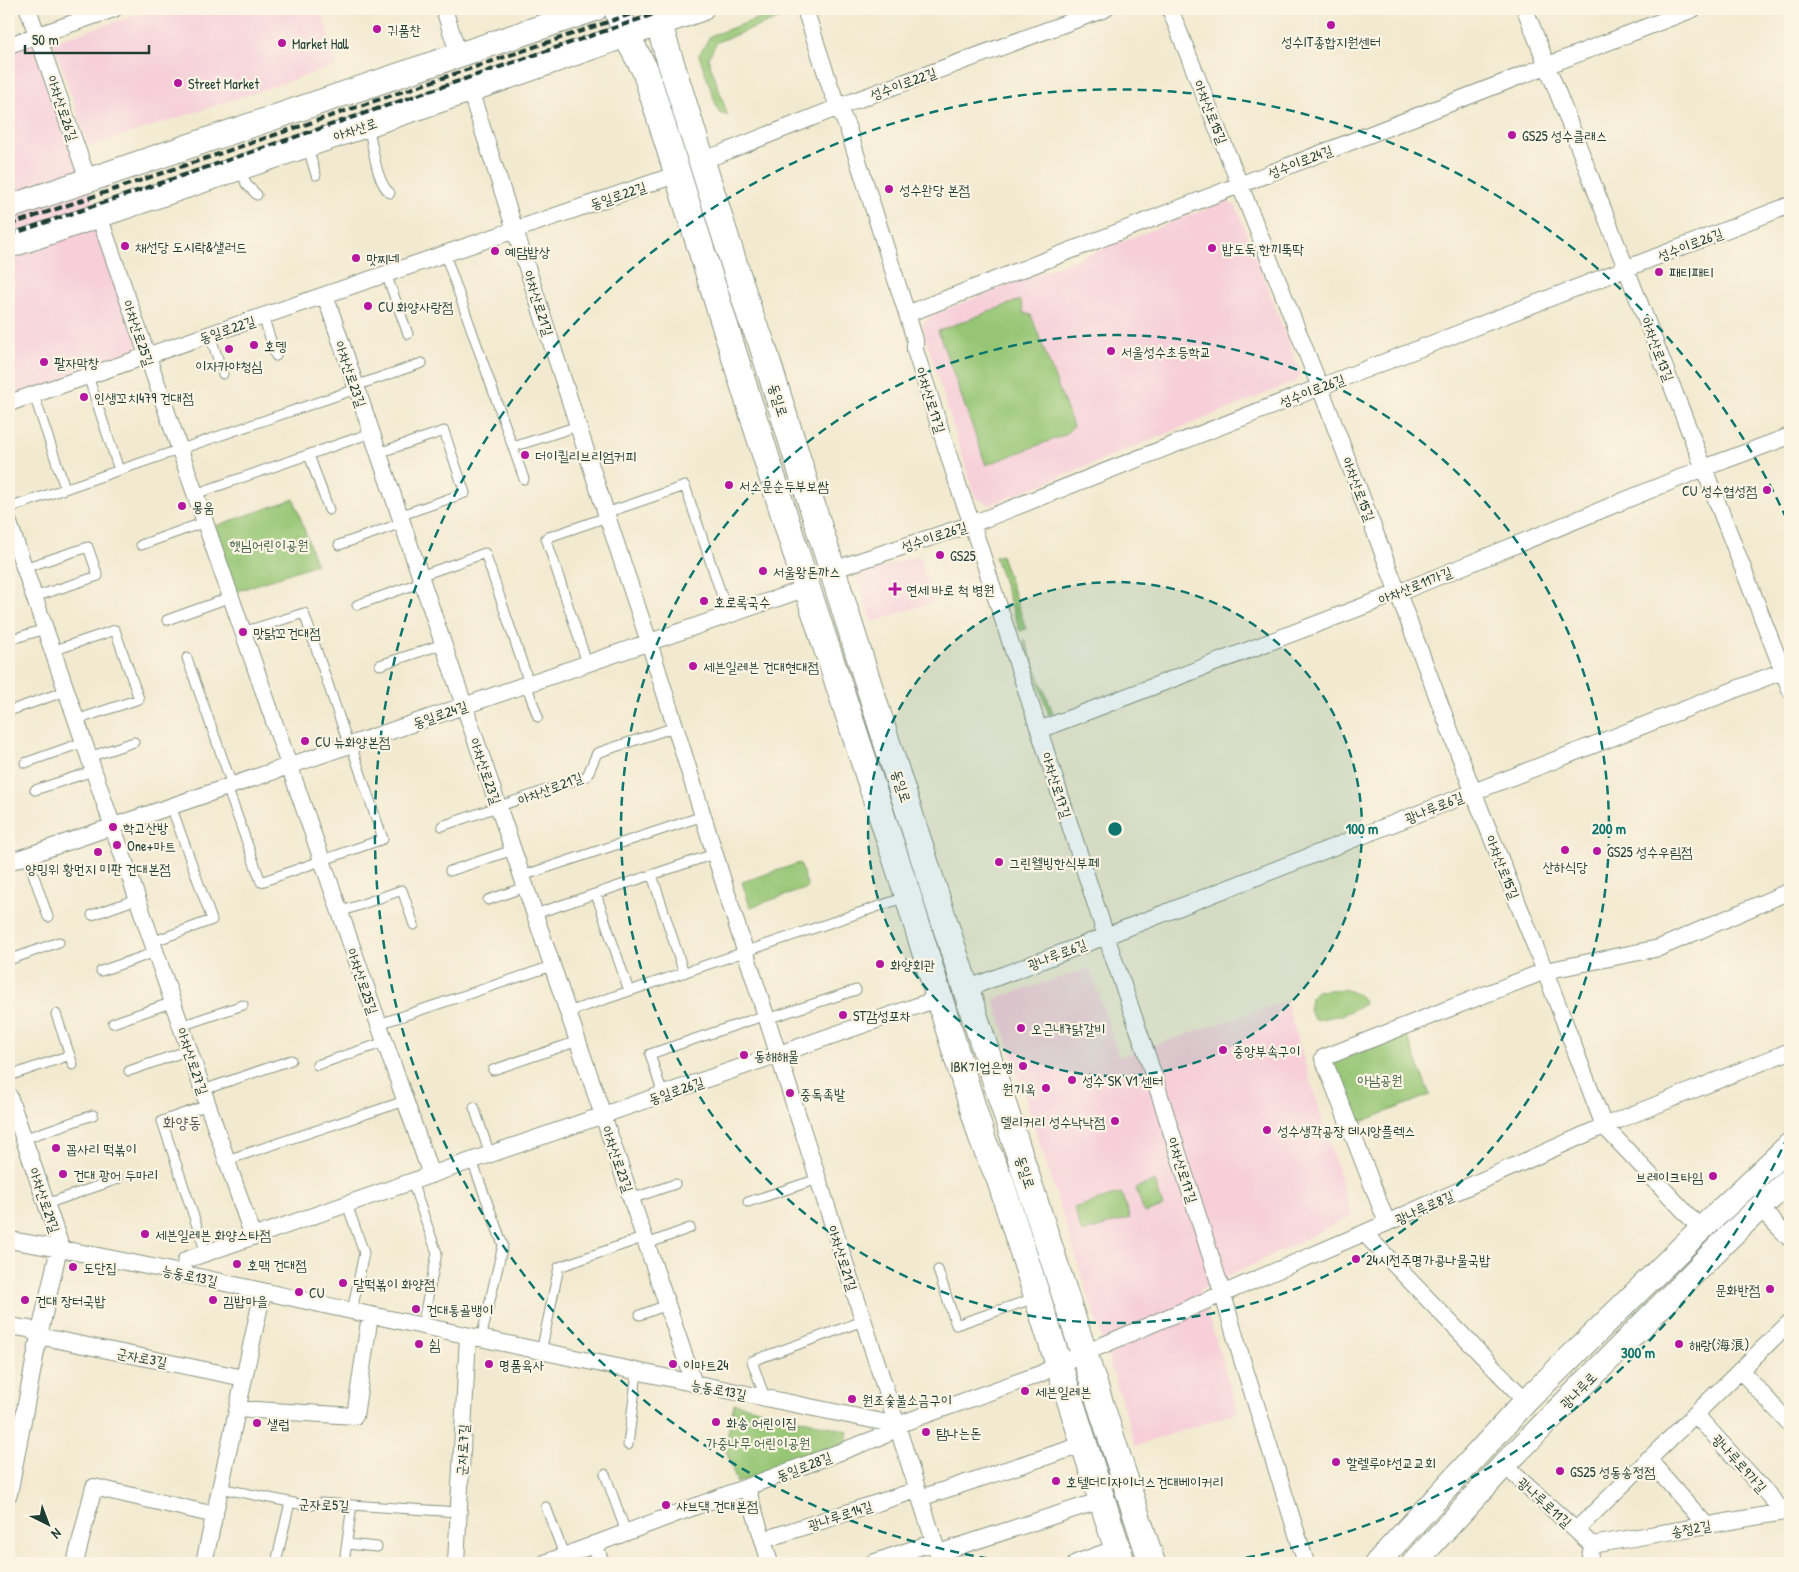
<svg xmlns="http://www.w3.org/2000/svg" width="1799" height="1572" viewBox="0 0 1799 1572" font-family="'Patrick Hand','LXGW WenKai TC','Poor Story',sans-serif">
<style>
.built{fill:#f6cfd9}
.green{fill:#96c675;stroke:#5a8254}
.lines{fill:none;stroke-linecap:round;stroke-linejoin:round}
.lane-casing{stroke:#889482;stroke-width:11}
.street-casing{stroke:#889482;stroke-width:18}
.secondary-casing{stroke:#889482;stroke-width:26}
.primary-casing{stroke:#889482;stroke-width:28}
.lane{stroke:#fff;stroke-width:9}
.street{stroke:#fff;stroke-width:16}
.secondary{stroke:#fff;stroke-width:24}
.primary{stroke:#fff;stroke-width:26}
.rail{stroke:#1f3d34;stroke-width:4;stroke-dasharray:8 4;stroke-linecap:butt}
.ring{fill:none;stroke:#0f766e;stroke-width:2.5;stroke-dasharray:9 6}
.poi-dot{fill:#b5179e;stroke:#fcf5e5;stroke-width:2}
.labels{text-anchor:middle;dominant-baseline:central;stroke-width:4.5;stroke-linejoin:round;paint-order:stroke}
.poi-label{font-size:14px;fill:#1f3d34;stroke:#fcf5e5;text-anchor:start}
.street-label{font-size:14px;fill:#1f3d34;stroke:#fcf5e5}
.park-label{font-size:14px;fill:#3d5f44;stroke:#fcf5e5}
.quarter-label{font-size:16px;fill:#595b5d;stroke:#fcf5e5}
.centre{fill:#0f766e;stroke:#fcf5e5;stroke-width:2.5}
.ring-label{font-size:15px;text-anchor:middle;font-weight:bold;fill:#0f766e;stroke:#fcf5e5;stroke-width:4.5;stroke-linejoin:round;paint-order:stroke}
</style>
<rect width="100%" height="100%" fill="#fcf5e5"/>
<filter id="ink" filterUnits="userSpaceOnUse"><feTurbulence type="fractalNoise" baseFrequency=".02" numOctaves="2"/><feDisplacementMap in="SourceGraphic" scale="10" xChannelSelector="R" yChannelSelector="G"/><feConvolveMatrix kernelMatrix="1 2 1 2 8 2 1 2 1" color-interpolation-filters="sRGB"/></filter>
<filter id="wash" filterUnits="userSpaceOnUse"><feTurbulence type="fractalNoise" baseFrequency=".0096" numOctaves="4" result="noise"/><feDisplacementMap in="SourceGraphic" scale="20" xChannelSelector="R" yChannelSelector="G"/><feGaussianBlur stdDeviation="1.12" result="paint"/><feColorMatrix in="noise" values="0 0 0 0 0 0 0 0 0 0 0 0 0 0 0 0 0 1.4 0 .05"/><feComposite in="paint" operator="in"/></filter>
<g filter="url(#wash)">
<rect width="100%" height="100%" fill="#f2ead0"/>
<!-- built -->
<path class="built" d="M155 9H321L338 65 89 147 53 42Z
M37 35 147 356 9 403V45Z
M1227 201 1236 206 1301 374 1297 381 990 505 975 497 922 326 931 315Z
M919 555 933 602 872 622 857 576Z
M1090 968 1119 1057 1286 1001 1352 1216 1200 1290 1238 1412 1136 1446 994 999Z"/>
<!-- green -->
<path class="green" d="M784 9H789L791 14 717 42 708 58 728 116 719 113 699 55 710 36Z
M1020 300 1024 313 1031 315 1073 426 1065 435 986 465 938 331Z
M294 499 316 564 229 594 207 529Z
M1001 555 1026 629 1020 631 995 557Z
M1024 640H1025L1053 713 1049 715Z
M800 863 808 888 750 907 742 882Z
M1343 989 1358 994 1364 1001 1363 1005 1342 1015 1315 1020 1309 1011 1311 997 1317 991Z
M1406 1034 1430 1095 1353 1125 1330 1063Z
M1155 1181 1163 1207 1144 1213 1136 1188Z
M1121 1193 1130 1218 1082 1233 1074 1208Z
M734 1403 848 1431 846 1444 737 1483 725 1447Z"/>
</g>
<g filter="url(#ink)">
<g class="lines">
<defs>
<path id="lane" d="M368 125C373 143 375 181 390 193
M307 145 316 175
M241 168 246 184 257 195
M445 254 524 479
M386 274 408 334
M263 316 276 356
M210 335 223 374
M88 376 119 470
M355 386 422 363
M34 395 65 488
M513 447 578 426
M378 453 444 431 465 493 399 516
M309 455 329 510
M195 494 371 433
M9 508 356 389
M606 513 685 486 728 614
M141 545 205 522
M339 545 402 523
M24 568 88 547 98 576 34 597
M420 576 485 553 529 683
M357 605 422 582
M167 620 231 597
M243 632 304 613 349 746
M9 640 45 629
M52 651 115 630 139 699 76 720
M187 658 232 785
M587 663 546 538 607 517
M380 665 443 644
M526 684 538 717
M9 711 66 691
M89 757 134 742
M25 763 84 742
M227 787 261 882 383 839 351 745
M35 790 93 771
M442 826 587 776 597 753 675 727
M27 856 48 917
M450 871 513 850
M652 875 684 973
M522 876 703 816
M596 894 629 991
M488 900 525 887
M340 912 402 890 414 925
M535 914 714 854
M92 915 137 899
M152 942 212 920 171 806
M9 960 59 942
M101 971 156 952
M568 1012 906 897
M56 1014 73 1065
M767 1019 856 990
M113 1023 173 1002
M379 1024 552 966
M181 1026 243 1005
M317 1065 385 1042
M493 1070 578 1041
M129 1071 189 1050
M9 1076 70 1055
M203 1090 291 1060
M663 1095 650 1054 766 1015
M474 1107 490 1155
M23 1139 93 1115
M227 1160 405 1101
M472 1161 503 1245 481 1339
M412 1182 437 1253 422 1326
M631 1199 675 1184
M748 1202 818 1179
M46 1204 118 1179
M347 1204 364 1253 352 1311
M647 1244 690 1228
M206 1253 162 1121 208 1105
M938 1270 956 1325 1035 1298
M640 1315 667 1305
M541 1352 559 1267 645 1237
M765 1398 752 1361 863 1321
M628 1445 637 1372
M605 1474 626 1532
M220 1488 309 1506 320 1503 458 1512
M546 1507 564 1555
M347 1544 377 1547
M276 1563 290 1502
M344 1563 352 1505"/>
<path id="street" d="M28 9 88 180
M444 9 459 56
M805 9 831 89 848 129 907 314 915 340V350L960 491 972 524 1106 936 1147 1055 1223 1295 1243 1363 1306 1563
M1170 9 1320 387 1473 791 1545 971 1604 1126 1701 1229
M1525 9 1790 689
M9 45 114 9
M470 90 606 513 649 642 734 916 941 1563
M701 160 720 154 854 101 1105 9
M99 216 431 1175
M325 295 694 1384
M907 314 1693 9
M9 403 678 174
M9 523 253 1237
M832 570 972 524 1320 387 1790 205
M1039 730 1398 593 1704 468 1790 436
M9 862 807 588
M966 989 1106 936 1790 668
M9 1096 59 1241V1248L39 1336 9 1494
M1760 1208 1790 1239
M1387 1223 1323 1058 1545 971 1659 948 1790 891
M1364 1233 1526 1401
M9 1240C124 1259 238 1286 352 1311 534 1350 715 1388 897 1425
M183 1273 186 1260 940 998
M9 1326 29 1329 39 1336 244 1378
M1740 1370 1790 1424
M238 1409 355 1416 370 1315
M1695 1414 1784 1512
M1648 1459 1707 1526
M1504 1465 1592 1545 1589 1563
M747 1488 770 1563
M920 1498 1085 1444
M1576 1530 1790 1322
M763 1540 917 1490
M594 1544 601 1563
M1592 1545 1790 1511
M938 1553 1102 1500
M75 1563 94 1487 215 1515
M204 1563 263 1291
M456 1563 468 1336
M545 1563 885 1435 897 1425 1040 1374 1059 1364 1364 1233 1604 1126 1790 1051
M872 1563 934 1542
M1076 1563 1117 1548"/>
<path id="secondary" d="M9 207 595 9
M9 246 470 90 701 9
M1377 1563 1526 1401 1701 1229 1790 1145
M1414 1563 1504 1465 1728 1238 1790 1179"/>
<path id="primary" d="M617 9 626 35 645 70 807 588 908 896 983 1141 1000 1180 1122 1563
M654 9 751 318 761 341C887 750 1020 1156 1152 1563"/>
</defs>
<!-- lane casing -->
<use href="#lane" class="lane-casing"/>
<!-- street casing -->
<use href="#street" class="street-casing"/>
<!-- secondary casing -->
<use href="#secondary" class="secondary-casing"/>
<!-- primary casing -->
<use href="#primary" class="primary-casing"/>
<!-- lane -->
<use href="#lane" class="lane"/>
<!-- street -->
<use href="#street" class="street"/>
<!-- secondary -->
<use href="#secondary" class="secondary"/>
<!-- primary -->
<use href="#primary" class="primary"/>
<!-- rail -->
<path class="rail" d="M9 225 646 9
M9 235 669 9"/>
</g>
</g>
<!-- distance rings -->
<circle cx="1115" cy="829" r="247" fill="#0f766e" fill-opacity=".12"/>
<g class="ring">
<circle cx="1115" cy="829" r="247"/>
<circle cx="1115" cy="829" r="494"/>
<path d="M1788 1136A740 740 0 0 1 1212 1563M1018 1563A740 740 0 1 1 1788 522"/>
</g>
<!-- markers -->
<g class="poi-dot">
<circle cx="1331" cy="25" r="5"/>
<circle cx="377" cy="29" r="5"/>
<circle cx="282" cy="43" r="5"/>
<circle cx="178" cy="83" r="5"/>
<circle cx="1512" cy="135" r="5"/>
<circle cx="889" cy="189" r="5"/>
<circle cx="125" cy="246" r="5"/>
<circle cx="1212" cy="248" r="5"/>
<circle cx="495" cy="251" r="5"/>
<circle cx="356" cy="258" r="5"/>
<circle cx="1659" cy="272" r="5"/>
<circle cx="368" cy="306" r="5"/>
<circle cx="254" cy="345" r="5"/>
<circle cx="229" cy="349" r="5"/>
<circle cx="1111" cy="351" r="5"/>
<circle cx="44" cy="362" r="5"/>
<circle cx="84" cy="397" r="5"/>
<circle cx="525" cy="455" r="5"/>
<circle cx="729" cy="485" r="5"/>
<circle cx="1767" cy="490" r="5"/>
<circle cx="182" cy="506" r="5"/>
<circle cx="940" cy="555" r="5"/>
<circle cx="763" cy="571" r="5"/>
<path d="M892.5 581.5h5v5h5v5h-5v5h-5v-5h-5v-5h5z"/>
<circle cx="704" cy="601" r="5"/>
<circle cx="243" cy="632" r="5"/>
<circle cx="693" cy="666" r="5"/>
<circle cx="305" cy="741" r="5"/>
<circle cx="113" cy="827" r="5"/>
<circle cx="117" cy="845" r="5"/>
<circle cx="1565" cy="850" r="5"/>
<circle cx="1597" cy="851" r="5"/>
<circle cx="98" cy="852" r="5"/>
<circle cx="999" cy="862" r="5"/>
<circle cx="880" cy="964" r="5"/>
<circle cx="843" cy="1015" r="5"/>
<circle cx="1021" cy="1028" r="5"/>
<circle cx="1223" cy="1050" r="5"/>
<circle cx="744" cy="1055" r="5"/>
<circle cx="1023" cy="1066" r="5"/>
<circle cx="1072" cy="1080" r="5"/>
<circle cx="1046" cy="1088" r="5"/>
<circle cx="790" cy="1093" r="5"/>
<circle cx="1115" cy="1121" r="5"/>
<circle cx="1267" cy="1130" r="5"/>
<circle cx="56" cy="1148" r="5"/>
<circle cx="63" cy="1174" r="5"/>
<circle cx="1713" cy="1176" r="5"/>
<circle cx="145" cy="1234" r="5"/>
<circle cx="1356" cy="1259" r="5"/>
<circle cx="237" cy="1264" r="5"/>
<circle cx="73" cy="1267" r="5"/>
<circle cx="343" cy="1283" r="5"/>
<circle cx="1770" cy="1289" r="5"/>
<circle cx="299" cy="1292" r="5"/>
<circle cx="25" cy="1300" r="5"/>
<circle cx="213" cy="1300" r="5"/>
<circle cx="416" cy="1309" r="5"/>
<circle cx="419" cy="1344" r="5"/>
<circle cx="1679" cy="1344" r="5"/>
<circle cx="489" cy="1364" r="5"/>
<circle cx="673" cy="1364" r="5"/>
<circle cx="1025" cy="1391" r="5"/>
<circle cx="852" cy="1399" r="5"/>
<circle cx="716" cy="1422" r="5"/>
<circle cx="257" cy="1423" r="5"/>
<circle cx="926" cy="1432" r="5"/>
<circle cx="1336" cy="1462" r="5"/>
<circle cx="1560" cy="1471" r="5"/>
<circle cx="1056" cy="1481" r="5"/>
<circle cx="666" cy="1505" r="5"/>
</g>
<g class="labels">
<!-- poi labels -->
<g class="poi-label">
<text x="387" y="29">귀품찬</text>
<text x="1331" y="41" text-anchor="middle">성수IT종합지원센터</text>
<text x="292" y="43">Market Hall</text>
<text x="188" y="83">Street Market</text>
<text x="1522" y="135">GS25 성수클래스</text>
<text x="899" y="189">성수완당 본점</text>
<text x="135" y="246">채선당 도시락&amp;샐러드</text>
<text x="1222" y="248">밥도둑 한끼뚝딱</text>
<text x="505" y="251">예담밥상</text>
<text x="366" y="258">맛찌네</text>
<text x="1669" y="272">패티패티</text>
<text x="378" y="306">CU 화양사랑점</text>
<text x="264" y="345">호뎅</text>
<text x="1121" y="351">서울성수초등학교</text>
<text x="54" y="362">팔자막창</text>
<text x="229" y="365" text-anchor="middle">이자카야청심</text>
<text x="94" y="397">인생꼬치479 건대점</text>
<text x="535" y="455">더이퀼리브리엄커피</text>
<text x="739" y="485">서소문순두부보쌈</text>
<text x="1757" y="490" text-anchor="end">CU 성수협성점</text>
<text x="192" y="506">몽움</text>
<text x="950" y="555">GS25</text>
<text x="773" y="571">서울왕돈까스</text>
<text x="906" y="589">연세 바로 척 병원</text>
<text x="714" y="601">호로록국수</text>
<text x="253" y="632">맛닭꼬건대점</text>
<text x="703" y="666">세븐일레븐 건대현대점</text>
<text x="315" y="741">CU 뉴화양본점</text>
<text x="123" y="827">학고산방</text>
<text x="127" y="845">One+마트</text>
<text x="1607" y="851">GS25 성수우림점</text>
<text x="1009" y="862">그린웰빙한식부페</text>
<text x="1565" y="866" text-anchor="middle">산하식당</text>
<text x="98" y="868" text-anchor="middle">양밍위 황먼지 미판 건대본점</text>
<text x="890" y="964">화양회관</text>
<text x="853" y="1015">ST감성포차</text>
<text x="1031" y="1028">오근내7닭갈비</text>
<text x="1233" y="1050">중앙부속구이</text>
<text x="754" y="1055">동해해물</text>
<text x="1013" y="1066" text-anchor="end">IBK기업은행</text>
<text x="1082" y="1080">성수 SK V1 센터</text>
<text x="1036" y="1088" text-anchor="end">원기옥</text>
<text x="800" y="1093">중독족발</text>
<text x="1105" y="1121" text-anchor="end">델리커리 성수낙낙점</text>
<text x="1277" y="1130">성수생각공장 데시앙플렉스</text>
<text x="66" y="1148">꼽사리 떡볶이</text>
<text x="73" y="1174">건대 광어 두마리</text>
<text x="1703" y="1176" text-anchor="end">브레이크타임</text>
<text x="155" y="1234">세븐일레븐 화양스타점</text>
<text x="1366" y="1259">24시전주명가콩나물국밥</text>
<text x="247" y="1264">호맥 건대점</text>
<text x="83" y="1267">도단집</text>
<text x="353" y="1283">달떡볶이 화양점</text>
<text x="1760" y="1289" text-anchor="end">문화반점</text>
<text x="309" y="1292">CU</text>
<text x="35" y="1300">건대 장터국밥</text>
<text x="223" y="1300">김밥마을</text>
<text x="426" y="1309">건대통골뱅이</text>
<text x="429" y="1344">쉼</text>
<text x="1689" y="1344">해랑(海浪)</text>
<text x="499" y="1364">명품육사</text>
<text x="683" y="1364">이마트24</text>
<text x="1035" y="1391">세븐일레븐</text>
<text x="862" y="1399">원조숯불소금구이</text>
<text x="726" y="1422">화송 어린이집</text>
<text x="267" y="1423">샐럽</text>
<text x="936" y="1432">탐나는돈</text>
<text x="1346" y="1462">할렐루야선교교회</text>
<text x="1570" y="1471">GS25 성동송정점</text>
<text x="1066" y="1481">호텔더디자이너스건대베이커리</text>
<text x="676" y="1505">샤브댁 건대본점</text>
</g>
<!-- street labels -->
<g class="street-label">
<text transform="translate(903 83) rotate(-20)">성수이로22길</text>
<text transform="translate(63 108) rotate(71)">아차산로26길</text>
<text transform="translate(1211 112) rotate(68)">아차산로15길</text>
<text transform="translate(355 129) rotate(-19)">아차산로</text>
<text transform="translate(1300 161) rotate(-21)">성수이로24길</text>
<text transform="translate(618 195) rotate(-19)">동일로22길</text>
<text transform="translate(1690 244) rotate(-21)">성수이로26길</text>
<text transform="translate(539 303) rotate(72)">아차산로21길</text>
<text transform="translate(227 329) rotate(-19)">동일로22길</text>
<text transform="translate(139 333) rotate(71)">아차산로25길</text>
<text transform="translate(1658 349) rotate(69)">아차산로13길</text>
<text transform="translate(351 374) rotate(71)">아차산로23길</text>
<text transform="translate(1312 390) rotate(-21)">성수이로26길</text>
<text transform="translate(779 400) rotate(73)">동일로</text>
<text transform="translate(931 400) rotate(72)">아차산로17길</text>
<text transform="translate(1359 489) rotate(69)">아차산로15길</text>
<text transform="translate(934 536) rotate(-18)">성수이로26길</text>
<text transform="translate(1415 585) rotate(-22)">아차산로11가길</text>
<text transform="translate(440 714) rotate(-19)">동일로24길</text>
<text transform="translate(486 771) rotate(71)">아차산로23길</text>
<text transform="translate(1057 785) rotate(72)">아차산로17길</text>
<text transform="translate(902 786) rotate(72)">동일로</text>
<text transform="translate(550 788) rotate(-21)">아차산로21길</text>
<text transform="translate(1434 807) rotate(-22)">광나루로6길</text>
<text transform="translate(1503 867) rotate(68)">아차산로15길</text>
<text transform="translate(1057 954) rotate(-21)">광나루로6길</text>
<text transform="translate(363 981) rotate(71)">아차산로25길</text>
<text transform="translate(193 1061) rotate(71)">아차산로27길</text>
<text transform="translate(676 1090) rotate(-19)">동일로26길</text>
<text transform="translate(618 1159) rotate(71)">아차산로23길</text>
<text transform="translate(1183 1170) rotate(72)">아차산로17길</text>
<text transform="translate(1026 1172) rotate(72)">동일로</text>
<text transform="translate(45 1200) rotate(71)">아차산로29길</text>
<text transform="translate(1424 1207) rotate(-24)">광나루로8길</text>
<text transform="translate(843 1258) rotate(72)">아차산로21길</text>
<text transform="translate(190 1275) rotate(12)">능동로13길</text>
<text transform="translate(142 1357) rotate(11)">군자로3길</text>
<text transform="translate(719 1389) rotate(11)">능동로13길</text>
<text transform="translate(1578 1390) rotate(-45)">광나루로</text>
<text transform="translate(462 1450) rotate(-87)">군자로7길</text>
<text transform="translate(1740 1463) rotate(48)">광나루로9가길</text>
<text transform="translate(804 1466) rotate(-21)">동일로28길</text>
<text transform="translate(1545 1502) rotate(42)">광나루로11길</text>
<text transform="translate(324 1504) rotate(2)">군자로5길</text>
<text transform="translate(840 1515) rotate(-18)">광나루로14길</text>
<text transform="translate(1691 1528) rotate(-10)">송정2길</text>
</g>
<!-- park labels -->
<g class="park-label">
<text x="269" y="544">햇님어린이공원</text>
<text x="1380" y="1079">아남공원</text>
<text x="758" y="1442">가중나무 어린이공원</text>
</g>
<!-- quarter labels -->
<g class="quarter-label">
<text x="182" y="1122">화양동</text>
</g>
</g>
<circle cx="1115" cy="829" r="8" class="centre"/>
<g class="ring-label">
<text x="1362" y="834">100 m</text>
<text x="1609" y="834">200 m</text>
<text x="1638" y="1358">300 m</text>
</g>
<!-- margin -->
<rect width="1799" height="1572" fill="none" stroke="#fcf5e5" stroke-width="30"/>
<!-- north arrow -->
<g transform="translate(48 1524) rotate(138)" stroke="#fcf5e5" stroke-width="4" paint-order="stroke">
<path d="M0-4L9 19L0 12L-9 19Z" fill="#1f3d34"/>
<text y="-8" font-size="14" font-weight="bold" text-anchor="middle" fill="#1f3d34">N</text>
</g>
<!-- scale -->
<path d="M25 45v8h124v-8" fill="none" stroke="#1f3d34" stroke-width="2.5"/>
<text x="32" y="45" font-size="15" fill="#1f3d34" stroke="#fcf5e5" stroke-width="4" paint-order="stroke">50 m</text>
</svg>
